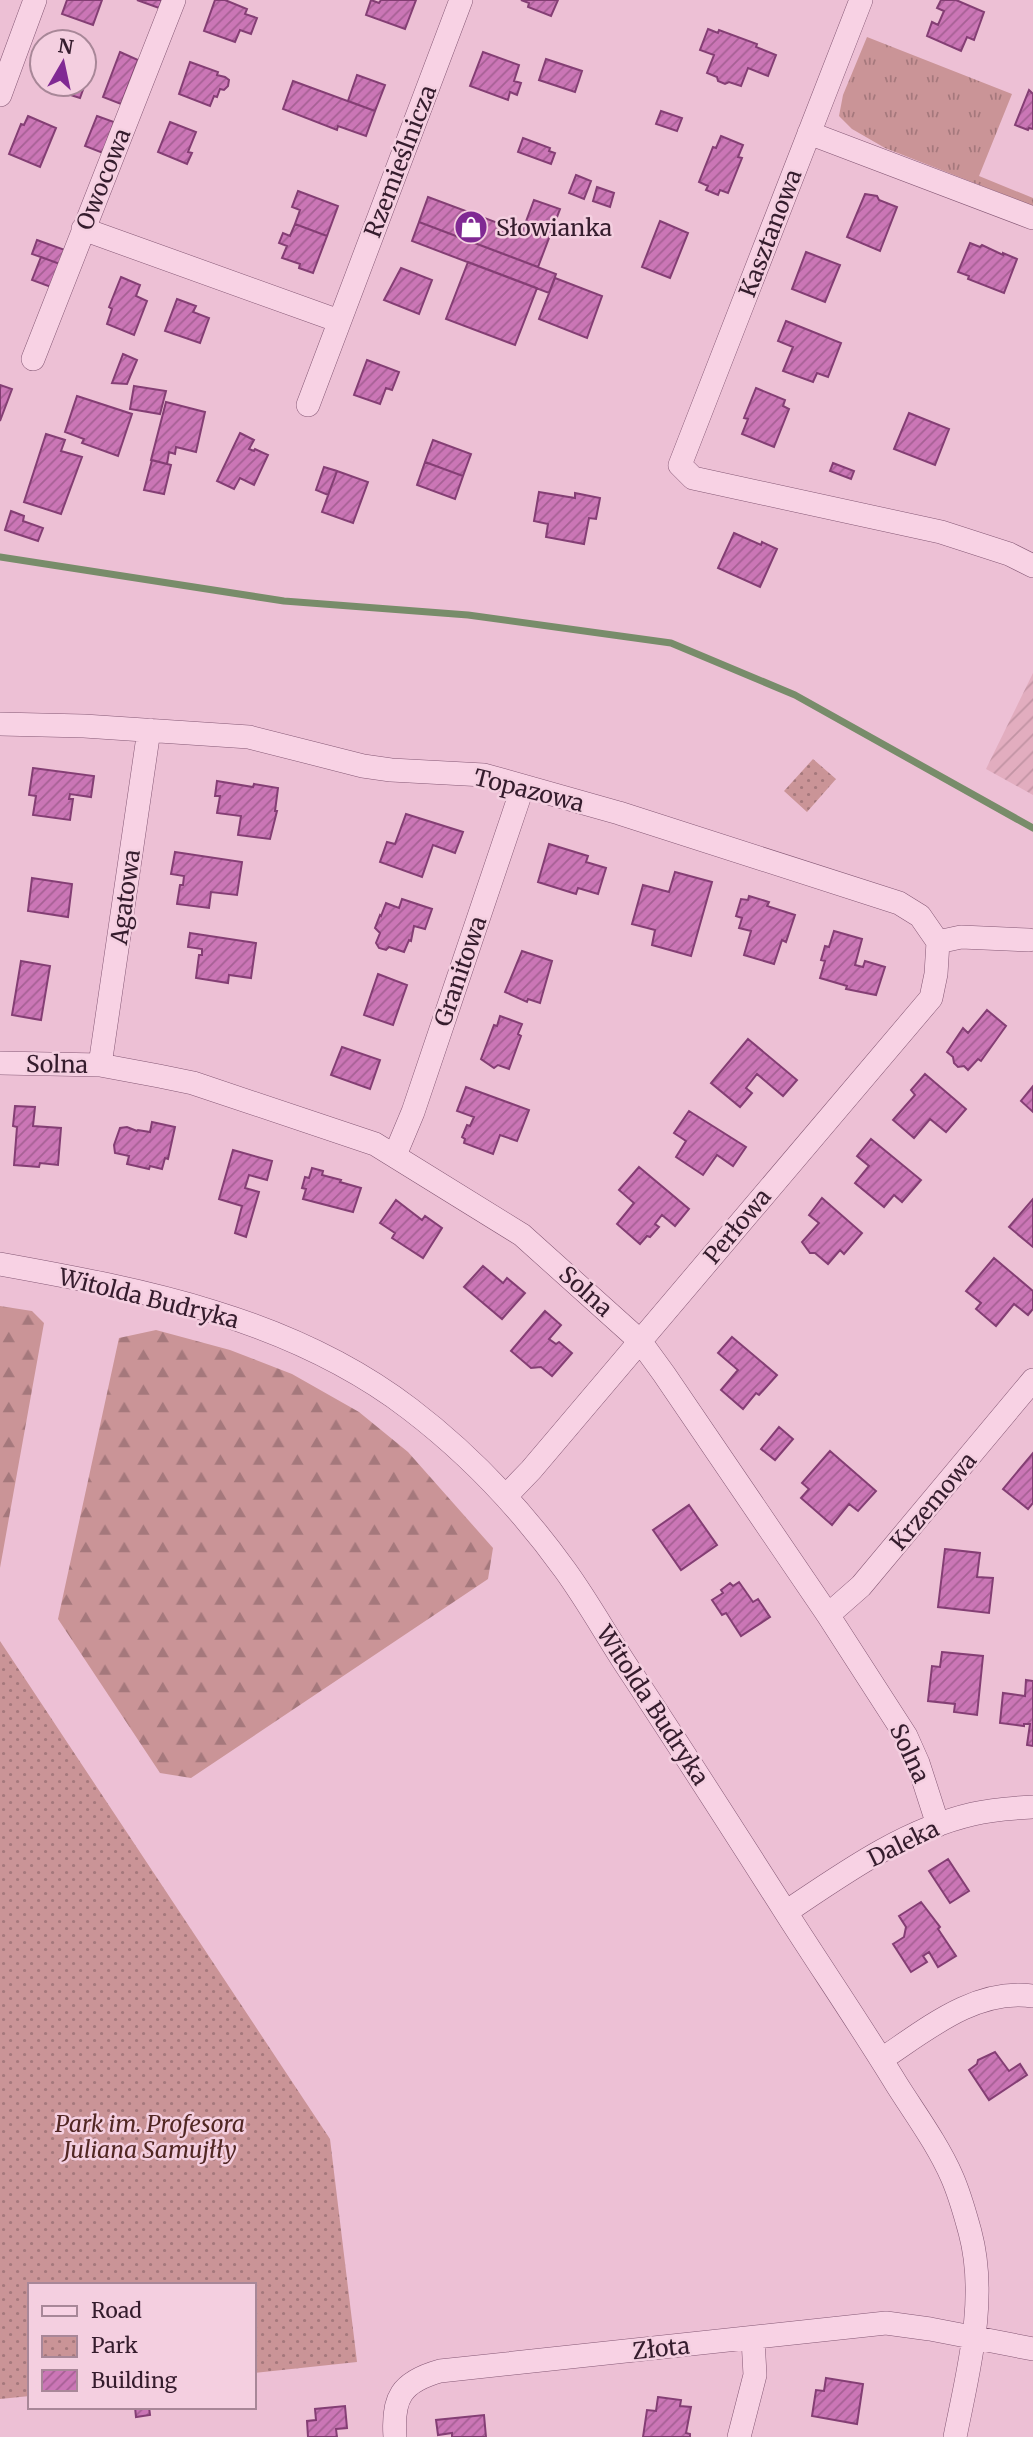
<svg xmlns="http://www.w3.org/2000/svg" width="1033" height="2437" viewBox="0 0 1033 2437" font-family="Merriweather,serif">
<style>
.farmland{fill:url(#farmland-furrows)}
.grass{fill:url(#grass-tufts)}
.forest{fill:url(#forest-firs)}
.park{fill:url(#park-dots)}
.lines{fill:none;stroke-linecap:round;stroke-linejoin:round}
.stream{stroke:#788c6a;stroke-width:7}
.building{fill:url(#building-hatch);stroke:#843e74;stroke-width:2}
.minor-casing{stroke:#855875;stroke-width:24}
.minor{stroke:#f8d2e4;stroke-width:23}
.labels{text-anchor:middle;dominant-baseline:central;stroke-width:5;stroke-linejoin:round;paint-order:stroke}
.street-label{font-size:23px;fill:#351c2d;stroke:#f4cfe0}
.poi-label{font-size:23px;fill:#351c2d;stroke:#f4cfe0;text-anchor:start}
.park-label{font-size:23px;font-style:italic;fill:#512723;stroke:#f4cfe0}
</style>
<defs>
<pattern id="farmland-furrows" width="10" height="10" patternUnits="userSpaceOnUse" patternTransform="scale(1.75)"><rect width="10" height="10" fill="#e2adbf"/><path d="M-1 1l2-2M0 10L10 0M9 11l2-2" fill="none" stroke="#c294a4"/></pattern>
<pattern id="grass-tufts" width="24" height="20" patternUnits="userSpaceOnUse" patternTransform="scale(1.75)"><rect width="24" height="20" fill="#ca9497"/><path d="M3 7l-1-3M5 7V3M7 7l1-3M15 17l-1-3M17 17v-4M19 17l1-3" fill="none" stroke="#a5787c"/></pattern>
<pattern id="forest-firs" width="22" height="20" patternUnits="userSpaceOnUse" patternTransform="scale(1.75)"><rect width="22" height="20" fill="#ca9497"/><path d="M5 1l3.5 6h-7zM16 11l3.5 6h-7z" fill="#a5787c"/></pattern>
<pattern id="park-dots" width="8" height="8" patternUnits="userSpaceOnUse" patternTransform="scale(1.75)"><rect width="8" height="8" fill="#ca9497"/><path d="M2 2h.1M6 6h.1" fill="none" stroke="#a5787c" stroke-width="1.8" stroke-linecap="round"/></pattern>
<pattern id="building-hatch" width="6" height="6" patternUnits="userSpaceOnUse" patternTransform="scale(1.75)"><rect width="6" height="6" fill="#cb76b6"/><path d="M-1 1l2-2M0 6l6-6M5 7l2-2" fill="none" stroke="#a66094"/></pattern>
</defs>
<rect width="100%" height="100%" fill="#edc0d5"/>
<!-- farmland -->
<path class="farmland" d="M1033 673V795L986 769Z"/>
<!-- grass -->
<path class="grass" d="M867 37 1012 94 979 176 1033 198V206L885 148 852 129 839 116 843 95Z"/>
<!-- forest -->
<path class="forest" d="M0 1306 32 1311 44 1323 0 1568Z
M156 1330 230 1350 292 1374 359 1412 408 1452 493 1548 488 1579 191 1778 160 1773 58 1619 119 1338Z"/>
<!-- park -->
<path class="park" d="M813 759 836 779 807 812 784 791Z
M0 1641 330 2139 357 2362 254 2373V2285H30V2396L0 2399Z"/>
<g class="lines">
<!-- stream -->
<path class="stream" d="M0 557 284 601 468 615 671 643 795 695 1033 828"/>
</g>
<!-- building -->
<path class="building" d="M67 0H102L93 25 62 14Z
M137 0H162L159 8Z
M215 0H225L247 9 245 14 257 18 251 34 240 30 235 42 204 31Z
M371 0 379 3 381 0H416L405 29 366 15Z
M521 0H558L551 16 528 7 529 3Z
M941 0H956L984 12 974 40 967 37 961 51 927 36 932 22 938 25 944 11 937 8Z
M708 29 718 33 719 30 757 44 756 47 776 55 768 76 748 68 741 86 729 82 725 84 718 81 717 77 707 73 714 55 700 50Z
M120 52 138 60 121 104 103 97Z
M483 52 519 65 514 81 521 83 517 95 510 92 508 100 470 86Z
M546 59 582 71 575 92 539 80Z
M190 62 218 72 217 75 225 77 229 80 228 86 224 90 220 89 217 97 214 96 210 106 179 94Z
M84 74 88 76 80 98 67 94 69 90 51 84H84Z
M357 75 385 85 375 111 348 101Z
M293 81 375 111 366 136 338 126 337 130 283 109Z
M1029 90 1033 94V129L1029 128 1028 130 1015 125Z
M661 111 682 118 677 131 656 124Z
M28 116 56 128 40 167 9 154 21 124 24 125Z
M97 116 114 122 103 153 85 146Z
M170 122 196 132 188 152 192 153 187 164 158 152Z
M721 136 743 145 738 157 742 158 728 193 720 190 718 195 706 190 708 186 699 182 713 147 716 148Z
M523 138 550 148 549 151 555 153 551 164 518 152Z
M576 175 591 181 584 199 569 193Z
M597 187 614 193 610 207 593 201Z
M298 191 338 206 327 236 295 224 300 210 292 207Z
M865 194 877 196 879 200 897 207 880 251 847 237Z
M428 197 522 232 534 200 560 209 538 267 419 222Z
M660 221 688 233 670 278 642 267Z
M419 222 556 274 549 293 412 241Z
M295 224 327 236 313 273 299 268 300 264 282 258 287 246 279 243 283 233 290 236Z
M37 240 65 250 60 264 32 254Z
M970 243 980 247 982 245 1003 255V253L1017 259 1004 293 968 279 969 276 958 272Z
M806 252 840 265 825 302 792 289Z
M41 257 60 264 51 287 32 280Z
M468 262 537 288 515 345 446 319Z
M401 268 432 280 419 314 384 300Z
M121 277 140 285 136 296 147 301 134 335 107 324 112 309 109 307Z
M555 278 602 296 587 338 539 319Z
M177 299 196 306 193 312 209 318 200 343 165 331Z
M786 321 841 343 828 377 817 373 813 382 783 371 793 347 778 341Z
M123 354 137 360 127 384 112 383Z
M367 360 399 372 392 390 386 388 380 404 354 395Z
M0 385 12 389 0 421Z
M134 386 166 391 160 414 130 409Z
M756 388 785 400 783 406 789 409 774 447 742 434 748 419 744 418Z
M77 396 132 414 118 456 82 443 84 439 65 432Z
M166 402 205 412 196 452 176 447 175 454 169 452 167 464 151 460Z
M909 413 949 429 935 465 894 449Z
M240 433 254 440 249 449 254 451 255 449 268 455 254 485 240 478 234 489 217 481Z
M46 434 65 440 61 451 82 457 61 514 24 502Z
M433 440 471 454 463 476 425 462Z
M152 460 171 465 164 494 144 490Z
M425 462 463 476 455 499 417 485Z
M833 463 854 471 851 479 830 471Z
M324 467 337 471 328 495 316 490Z
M337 471 368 482 353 523 322 512Z
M539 492 575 498V493L600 498 596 519 589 518 584 544 546 537 548 524 534 521Z
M11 511 24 516 23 521 43 528 38 541 5 530Z
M734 533 761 545 762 542 777 549 760 587 718 568Z
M33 768 94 776 91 797 70 794 69 799H73L70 820 33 815 36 796 29 795Z
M217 781 253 787 254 784 278 788 275 811H277L270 839 238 835 241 816 217 813 220 796H215Z
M406 814 463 832 455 853 433 845 422 877 380 862 387 842 395 844Z
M549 844 588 856 586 862 606 868 598 894 578 888 576 894 538 882Z
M175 852 242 862 237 895 211 892 209 908 177 904 180 885H183L184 876 171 874Z
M675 872 712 882 691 956 652 945 655 930 632 924 643 885 669 892Z
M32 878 72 884 68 917 28 911Z
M749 896 769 902 767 906 795 915 786 942 782 940 774 964 744 955 751 931 739 928 742 918 736 916 741 899 748 900Z
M402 899 432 909 425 929 414 926 411 941 409 940 404 952 389 947 386 950 379 948 376 943 380 933 375 928 380 915 381 916 386 903 399 908Z
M834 931 862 939 855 965 863 967 865 961 885 967 876 995 846 989 847 986 820 978 825 961 821 960 825 946 829 947Z
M190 933 256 943 251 978 229 975 228 983 196 978 199 955H202V949L188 947Z
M522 951 552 961 540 1003 528 999 527 1002 505 992Z
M21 961 50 966 41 1020 12 1015Z
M378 974 407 985 393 1025 364 1015Z
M987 1010 1006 1026 981 1061 978 1059 968 1070 964 1066 958 1067 954 1063 953 1057 947 1052 963 1028 968 1033Z
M500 1016 522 1024 518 1034 521 1036 509 1069 498 1065 494 1068 481 1059 494 1025 497 1026Z
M748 1039 797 1080 783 1096 757 1074 746 1088 752 1093 740 1107 711 1083Z
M342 1047 380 1060 370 1089 331 1075Z
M925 1074 966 1109 946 1132 930 1119 914 1138 893 1120 915 1095 911 1090Z
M1033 1086V1112L1021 1101Z
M466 1087 529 1110 517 1141 500 1135 493 1154 464 1143 465 1139 462 1137 467 1125 470 1126 474 1117 457 1111Z
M15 1106 35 1107 33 1126 61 1128 58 1165 40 1163 39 1167 14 1165 17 1127 13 1126Z
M689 1111 746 1147 733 1166 717 1155 703 1175 676 1157 686 1141 674 1133Z
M152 1122 175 1127 168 1159 165 1158 162 1169 150 1166 149 1169 127 1164 129 1156 115 1153 114 1145 120 1128 127 1127 137 1131 138 1130 150 1132Z
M871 1139 921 1180 902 1202 894 1195 884 1207 855 1183 869 1166 857 1156Z
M233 1150 272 1161 267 1180 249 1175 245 1188 259 1192 246 1237 235 1233 242 1206 219 1199Z
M639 1167 689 1209 675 1226 662 1215 655 1224 659 1227 650 1237 647 1236 640 1244 617 1224 634 1203 619 1190Z
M312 1168 323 1171 322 1175 341 1180 340 1182 361 1188 353 1212 303 1199 306 1189 302 1188 305 1177 309 1178Z
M822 1198 862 1233 844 1254 840 1250 828 1264 815 1253H810L802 1242 819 1223 809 1215Z
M1033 1199V1247L1009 1227Z
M396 1200 422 1220 425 1216 442 1228 423 1258 392 1238 395 1233 380 1223Z
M994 1258 1033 1291V1309L1028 1315 1014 1304 996 1326 976 1309 981 1303 966 1291Z
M483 1266 503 1283 507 1278 525 1293 502 1319 464 1287Z
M545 1311 561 1325 549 1339 556 1344 559 1342 572 1353 552 1376 541 1367 531 1368 511 1351Z
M732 1337 777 1375 759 1395 756 1393 743 1409 721 1390 738 1370 718 1353Z
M779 1427 793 1439 775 1460 761 1449Z
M830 1451 876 1491 858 1511 849 1504 832 1525 801 1498 809 1489 802 1483Z
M1033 1453V1503L1028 1509 1003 1489Z
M689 1505 717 1545 681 1570 653 1530Z
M945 1549 980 1553 977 1577 993 1578 989 1613 938 1607Z
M739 1582 753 1602 758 1599 770 1617 741 1636 726 1613 722 1615 712 1600 723 1593 721 1590 730 1583 733 1586Z
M942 1652 983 1656 977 1715 954 1712 955 1704 928 1701 932 1666 940 1667Z
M1026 1680 1033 1681V1746L1027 1745 1030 1724H1024V1726L1000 1723 1003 1693 1025 1696Z
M948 1859 969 1891 950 1903 929 1871Z
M921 1902 940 1927 938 1929 956 1956 938 1967 929 1952 923 1956 927 1962 911 1972 893 1944 904 1937 906 1927 899 1916Z
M995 2052 1009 2071 1020 2064 1027 2075 989 2100 969 2070 977 2064 978 2060Z
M826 2378 863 2384 857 2424 812 2416 816 2390 824 2391Z
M658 2397 681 2400 680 2406 691 2407 686 2433 690 2434V2437H643L647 2410 656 2411Z
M345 2406 347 2428 336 2429 337 2437H308L307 2421 316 2420 315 2409Z
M135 2407H149L150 2415 136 2417Z
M484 2415 486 2437H452V2433L438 2435 436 2420Z"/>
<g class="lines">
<defs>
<path id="minor" d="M861 0 680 465 693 478 941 532 1009 554 1033 566
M0 95 35 0
M809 133 1033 218
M83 229 339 321
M33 359 174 0
M308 405 461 0
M0 724 84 726 249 737 363 766 391 770 484 775 619 813 899 903 920 916 938 942 961 937 1029 940
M0 1063 100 1065 159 1076 193 1083 375 1144 522 1235 640 1341 664 1374 828 1615 906 1736 918 1763 938 1825
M100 1065 149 730
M395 1155 413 1112 523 786
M0 1264C144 1290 291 1318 410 1409 469 1454 521 1509 565 1570 589 1603 609 1640 632 1674 684 1753 734 1831 785 1911 822 1969 861 2026 897 2085 916 2115 938 2145 952 2177 960 2195 965 2214 970 2232 988 2299 968 2371 955 2437
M506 1496 531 1470 931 998 936 974 938 942
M828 1615 861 1586 1033 1380
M786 1912C844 1873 904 1830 973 1814 993 1809 1013 1808 1033 1807
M882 2059C927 2029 976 1988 1033 1996
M395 2437C392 2398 401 2382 440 2371L886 2323 930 2329 1033 2349
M739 2437 755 2375 753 2339"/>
</defs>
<!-- minor casing -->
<use href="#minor" class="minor-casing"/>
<!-- minor -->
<use href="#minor" class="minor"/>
</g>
<!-- icons -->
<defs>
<symbol id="shop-disc" viewBox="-11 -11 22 22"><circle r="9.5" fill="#802993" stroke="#f4cfe0"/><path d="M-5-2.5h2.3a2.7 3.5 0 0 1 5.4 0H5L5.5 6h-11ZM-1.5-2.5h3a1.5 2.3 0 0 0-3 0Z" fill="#fff"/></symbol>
</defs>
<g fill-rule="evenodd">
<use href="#shop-disc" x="452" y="208" width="38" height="38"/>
</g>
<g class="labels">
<!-- street labels -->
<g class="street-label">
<text transform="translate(400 161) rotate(-69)">Rzemieślnicza</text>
<text transform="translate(103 179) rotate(-68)">Owocowa</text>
<text transform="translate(770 233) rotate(-69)">Kasztanowa</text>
<text transform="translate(529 790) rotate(14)">Topazowa</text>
<text transform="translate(125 897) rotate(-82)">Agatowa</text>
<text transform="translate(460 971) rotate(-71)">Granitowa</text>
<text transform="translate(57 1064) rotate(1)">Solna</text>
<text transform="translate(737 1226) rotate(-50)">Perłowa</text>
<text transform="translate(586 1291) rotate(42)">Solna</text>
<text transform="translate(149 1298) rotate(14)">Witolda Budryka</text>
<text transform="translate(933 1501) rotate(-50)">Krzemowa</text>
<text transform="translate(653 1705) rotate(57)">Witolda Budryka</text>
<text transform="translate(910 1753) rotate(65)">Solna</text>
<text transform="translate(903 1843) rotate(-26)">Daleka</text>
<text transform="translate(661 2348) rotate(-6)">Złota</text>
</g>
<!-- poi labels -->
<g class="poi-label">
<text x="496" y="227">Słowianka</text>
</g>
<!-- park labels -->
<g class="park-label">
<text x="150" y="2123">Park im. Profesora<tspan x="150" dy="26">Juliana Samujłły</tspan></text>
</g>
</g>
<!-- legend -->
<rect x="28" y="2283" width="228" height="126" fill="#f4cfe0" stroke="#a88798" stroke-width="2"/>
<rect x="42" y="2306" width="35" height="10" fill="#f8d2e4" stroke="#a88798" stroke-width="2"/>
<text x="91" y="2318" font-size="21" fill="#351c2d">Road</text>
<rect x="42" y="2336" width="35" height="21" fill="url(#park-dots)" stroke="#a88798" stroke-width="2"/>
<text x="91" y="2353" font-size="21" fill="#351c2d">Park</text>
<rect x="42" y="2370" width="35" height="21" fill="url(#building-hatch)" stroke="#a88798" stroke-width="2"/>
<text x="91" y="2388" font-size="21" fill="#351c2d">Building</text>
<!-- north arrow -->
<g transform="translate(63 63) rotate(9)"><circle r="33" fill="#f4cfe0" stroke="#a88798" stroke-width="2"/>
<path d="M0-5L12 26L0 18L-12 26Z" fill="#802993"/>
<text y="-10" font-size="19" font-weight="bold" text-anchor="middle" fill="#351c2d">N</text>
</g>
</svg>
